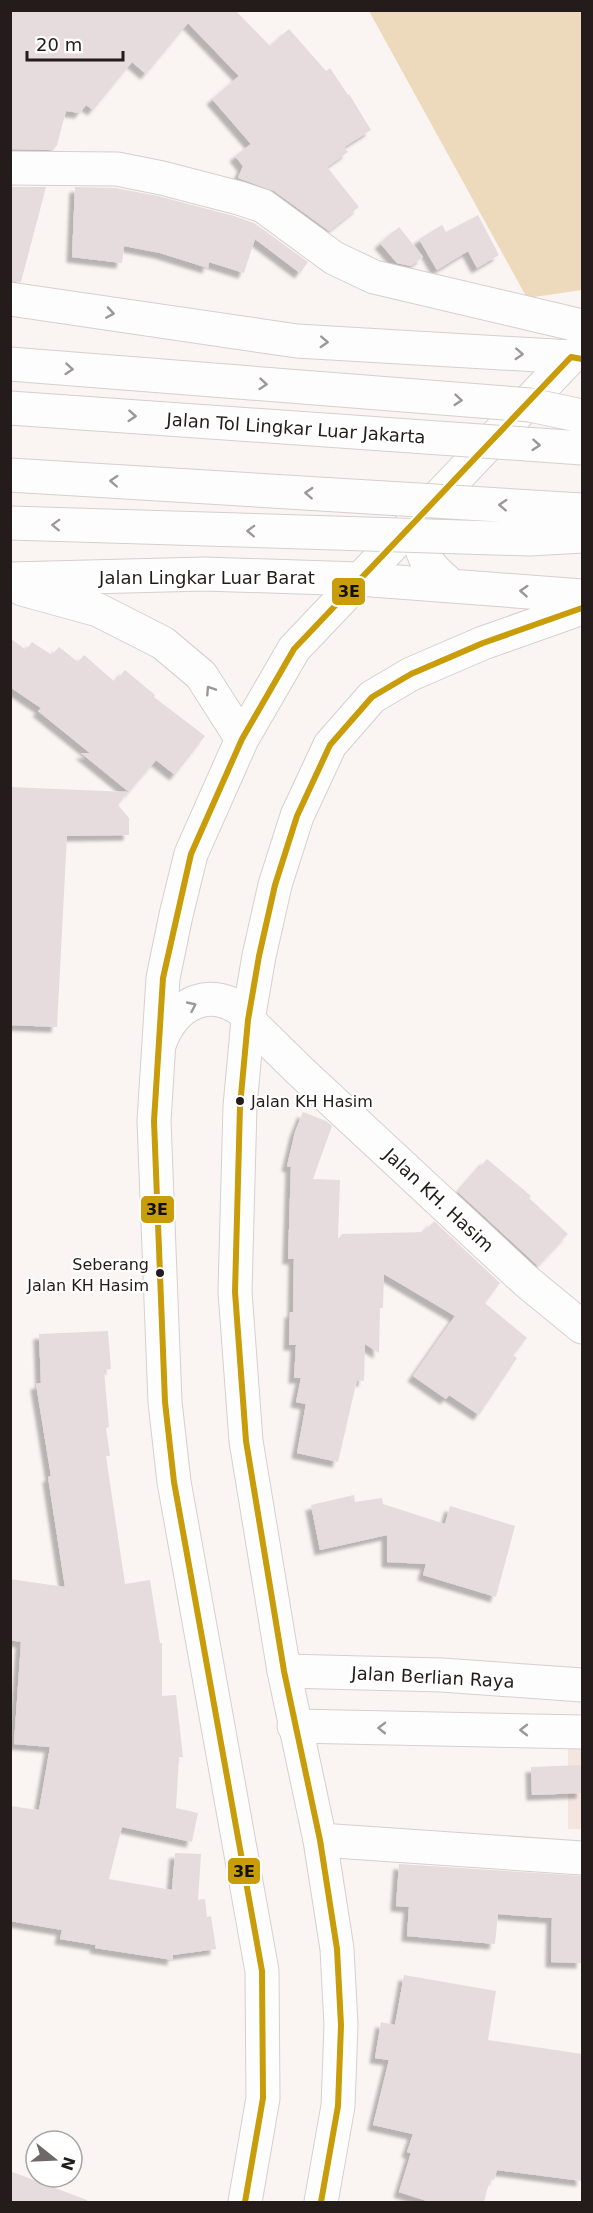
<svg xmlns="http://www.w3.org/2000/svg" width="593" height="2213" viewBox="0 0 593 2213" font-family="'DejaVu Sans',sans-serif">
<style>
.built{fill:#f4e5e1}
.green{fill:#eddabc}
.building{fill:#e7dcdd;filter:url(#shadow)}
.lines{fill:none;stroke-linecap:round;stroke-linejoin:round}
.minor-casing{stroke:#d6cfce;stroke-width:35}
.major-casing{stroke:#d6cfce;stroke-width:35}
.highway-casing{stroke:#d6cfce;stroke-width:35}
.minor{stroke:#fefdfd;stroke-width:33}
.major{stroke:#fefdfd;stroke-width:33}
.highway{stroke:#fefdfd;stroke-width:33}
.highway-bridge-casing{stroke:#d6cfce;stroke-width:35;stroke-linecap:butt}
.highway-bridge{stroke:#fefdfd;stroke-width:33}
.bus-1-casing{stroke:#fff;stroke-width:10}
.bus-1{stroke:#c99c09;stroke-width:6}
.oneway{stroke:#9b9897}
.bus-dot{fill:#231c1a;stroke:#fff;stroke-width:2}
.labels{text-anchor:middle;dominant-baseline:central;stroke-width:4.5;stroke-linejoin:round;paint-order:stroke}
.bus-label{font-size:16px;fill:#231c1a;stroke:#fff;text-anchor:start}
.street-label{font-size:18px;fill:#231c1a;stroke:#fff}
.line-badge{stroke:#fff;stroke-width:2}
.pale-badge-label{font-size:16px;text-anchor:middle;font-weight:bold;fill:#111}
</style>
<defs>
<filter id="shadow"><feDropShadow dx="-5.5" dy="5.5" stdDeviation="1.5" flood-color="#0004"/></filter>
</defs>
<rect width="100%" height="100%" fill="#faf4f2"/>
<!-- built -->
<path class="built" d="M568 1744H582V1829H568Z"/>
<!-- green -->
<path class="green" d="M369 11H582V290L527 298Z"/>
<!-- building -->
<path class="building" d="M10 10H235L270 46 289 29 326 71 330 68 348 95 349 94 371 130 344 147 348 152 327 167 359 207 329 231 274 191 238 178 243 166 235 156 251 144 212 99 239 76 188 23 146 74 132 62 93 110 86 105 80 113 66 111 57 145 53 150 10 149Z
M10 187H46L21 282 10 281Z
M75 187 115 188 158 196 234 216 254 223 308 262 300 273 255 239 244 273 209 262 208 268 160 253 124 246 122 263 72 257Z
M478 215 499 255 477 268 468 251 437 270 419 239 442 225 446 232Z
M399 227 423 257 411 266 397 263 380 243Z
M10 638 26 650 32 642 52 655 59 647 78 662 84 655 115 682 125 670 155 695 154 697 205 736 175 775 156 760 129 792 81 753H90L38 711 41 708 10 687Z
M10 787 128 792 118 805 129 818V835L67 836 57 1027 10 1025Z
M303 1112 326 1121 332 1126 313 1179 340 1180 338 1239 342 1234 424 1232 434 1221 500 1283 485 1303 527 1338 513 1355 517 1358 479 1415 449 1395 446 1399 413 1376 455 1316 384 1274 383 1308H380L379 1353 365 1344 364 1381 357 1380 338 1462 297 1453 306 1404 296 1402 301 1378H294L296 1345H289L290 1312H293L294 1259H288L291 1167 287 1166 295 1132Z
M487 1159 531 1196 529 1198 568 1234 538 1266 458 1192Z
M108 1331 111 1369 104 1370 109 1427 106 1428 110 1456H106L125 1584 150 1580 160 1643H162V1696L176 1695 183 1757H179L176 1808 198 1813 192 1842 122 1827 109 1879 172 1890 175 1853 201 1854 198 1900 205 1899 207 1917 211 1916 216 1949 173 1955V1960L95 1948 96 1945 60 1939 62 1930 10 1921V1806L39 1810 50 1747 14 1744 21 1642 10 1640V1579L65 1587 48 1477 51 1476 36 1384 41 1383 39 1334Z
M354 1495 355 1502 382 1498 383 1504 445 1524 450 1506 515 1526 496 1597 423 1575 426 1564 387 1562V1535L320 1550 311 1505Z
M582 1765V1793L532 1795 531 1767Z
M399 1864 582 1876V1963L551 1962 552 1918 498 1914 495 1944 407 1936 409 1907 396 1906Z
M404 1975 496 1991 488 2040 582 2054V2181L497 2170 494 2180 490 2179 484 2202H430L399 2192 411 2153 407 2152 413 2134 373 2125 389 2060 375 2058 381 2022 395 2025Z
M10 2171 87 2200V2202H10Z"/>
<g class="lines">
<defs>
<path id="minor" d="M10 168 117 169 162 178 239 198 263 206 334 258 374 277 582 326
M248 1020 299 1070 526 1281 582 1327
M284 1671 442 1675 582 1685
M294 1726 582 1732
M320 1840 582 1858"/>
<path id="major" d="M416 519C422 556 422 561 452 586
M10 579 205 574 359 579 582 596
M22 589 98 610 163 643 201 675 242 739
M159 1045C174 1002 212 983 249 1016
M245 2202 263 2098 262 1971 174 1482 165 1402 154 1121 163 978 176 915 191 854 242 739 294 649 571 357 582 349
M321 2202 338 2106 341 2025 337 1949 320 1840 284 1671 246 1441 235 1292 240 1106 248 1020 259 956 275 885 297 816 330 745 372 697 411 674 483 643 582 608"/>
<path id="highway" d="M10 299 297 341 571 357"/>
</defs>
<!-- minor casing -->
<use href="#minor" class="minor-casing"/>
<!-- major casing -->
<use href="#major" class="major-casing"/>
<!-- highway casing -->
<use href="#highway" class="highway-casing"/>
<!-- minor -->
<use href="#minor" class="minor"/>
<!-- major -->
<use href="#major" class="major"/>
<!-- highway -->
<use href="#highway" class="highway"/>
<defs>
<path id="highway-bridge" d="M10 364 530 405 582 416
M10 408 582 448
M10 475 582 510
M10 523 530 539 582 536"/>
</defs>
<!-- highway-bridge casing -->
<use href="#highway-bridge" class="highway-bridge-casing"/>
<!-- highway-bridge -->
<use href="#highway-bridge" class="highway-bridge"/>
<defs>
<path id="bus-1" d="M245 2202 263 2098 262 1971 174 1482 165 1402 154 1121 163 978 191 854 242 739 294 649 571 357 582 359
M321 2202 338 2106 341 2025 337 1949 320 1840 284 1671 246 1441 235 1292 240 1106 248 1020 259 956 275 885 297 816 330 745 372 697 411 674 483 643 582 608"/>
</defs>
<!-- bus-1 casing -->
<use href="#bus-1" class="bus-1-casing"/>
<!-- bus-1 -->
<use href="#bus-1" class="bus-1"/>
</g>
<!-- one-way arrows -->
<defs><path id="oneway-chevron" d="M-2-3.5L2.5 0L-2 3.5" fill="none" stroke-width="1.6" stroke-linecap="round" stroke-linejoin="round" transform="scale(1.5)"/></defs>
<g class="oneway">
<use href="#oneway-chevron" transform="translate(110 313) rotate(9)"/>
<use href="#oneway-chevron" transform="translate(324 342) rotate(3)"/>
<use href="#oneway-chevron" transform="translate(519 354) rotate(3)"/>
<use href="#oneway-chevron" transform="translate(69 369) rotate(5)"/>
<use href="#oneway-chevron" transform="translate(263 384) rotate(5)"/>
<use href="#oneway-chevron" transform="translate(458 400) rotate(5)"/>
<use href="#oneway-chevron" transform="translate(132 416) rotate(4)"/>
<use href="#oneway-chevron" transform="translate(536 445) rotate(4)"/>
<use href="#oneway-chevron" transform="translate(114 481) rotate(-177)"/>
<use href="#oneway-chevron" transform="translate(309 493) rotate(-177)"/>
<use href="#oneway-chevron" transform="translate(503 505) rotate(-177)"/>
<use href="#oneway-chevron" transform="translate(56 525) rotate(-178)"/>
<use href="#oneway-chevron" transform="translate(251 531) rotate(-178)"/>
<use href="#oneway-chevron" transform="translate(524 591) rotate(-176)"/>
<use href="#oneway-chevron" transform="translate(210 690) rotate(-123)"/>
<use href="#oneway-chevron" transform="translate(192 1006) rotate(-25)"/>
<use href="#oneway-chevron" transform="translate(382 1728) rotate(-179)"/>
<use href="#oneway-chevron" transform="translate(524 1730) rotate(-180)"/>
</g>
<!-- markers -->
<g class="bus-dot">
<circle cx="240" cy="1101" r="5"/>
<circle cx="160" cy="1273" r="5"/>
</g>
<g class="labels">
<!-- bus labels -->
<g class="bus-label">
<text x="251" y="1101">Jalan KH Hasim</text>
<text x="149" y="1264" text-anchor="end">Seberang<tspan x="149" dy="21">Jalan KH Hasim</tspan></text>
</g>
<!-- street labels -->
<g class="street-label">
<text transform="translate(296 428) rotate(4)">Jalan Tol Lingkar Luar Jakarta</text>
<text x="207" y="577">Jalan Lingkar Luar Barat</text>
<text transform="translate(439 1200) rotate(43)">Jalan KH. Hasim</text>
<text transform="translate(433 1677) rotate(3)">Jalan Berlian Raya</text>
</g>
</g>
<g class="line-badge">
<rect x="331" y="577" width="35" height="29" rx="6" fill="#c99c09"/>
<rect x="140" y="1195" width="35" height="29" rx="6" fill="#c99c09"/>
<rect x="227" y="1857" width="34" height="28" rx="6" fill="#c99c09"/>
</g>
<g class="pale-badge-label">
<text x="349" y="597">3E</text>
<text x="157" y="1215">3E</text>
<text x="244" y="1877">3E</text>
</g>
<!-- border -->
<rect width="593" height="2213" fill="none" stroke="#231c1a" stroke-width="24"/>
<!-- north arrow -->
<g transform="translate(54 2159) rotate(108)"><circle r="28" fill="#ffffff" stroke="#a7a4a3" stroke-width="1.5"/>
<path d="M0-4.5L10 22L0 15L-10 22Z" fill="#6e6866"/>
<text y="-9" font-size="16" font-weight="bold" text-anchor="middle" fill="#231c1a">N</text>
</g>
<!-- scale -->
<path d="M27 51v9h96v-9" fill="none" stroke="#231c1a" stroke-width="3"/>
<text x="36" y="51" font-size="18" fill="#231c1a" stroke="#ffffff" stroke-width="4.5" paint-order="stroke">20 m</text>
</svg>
